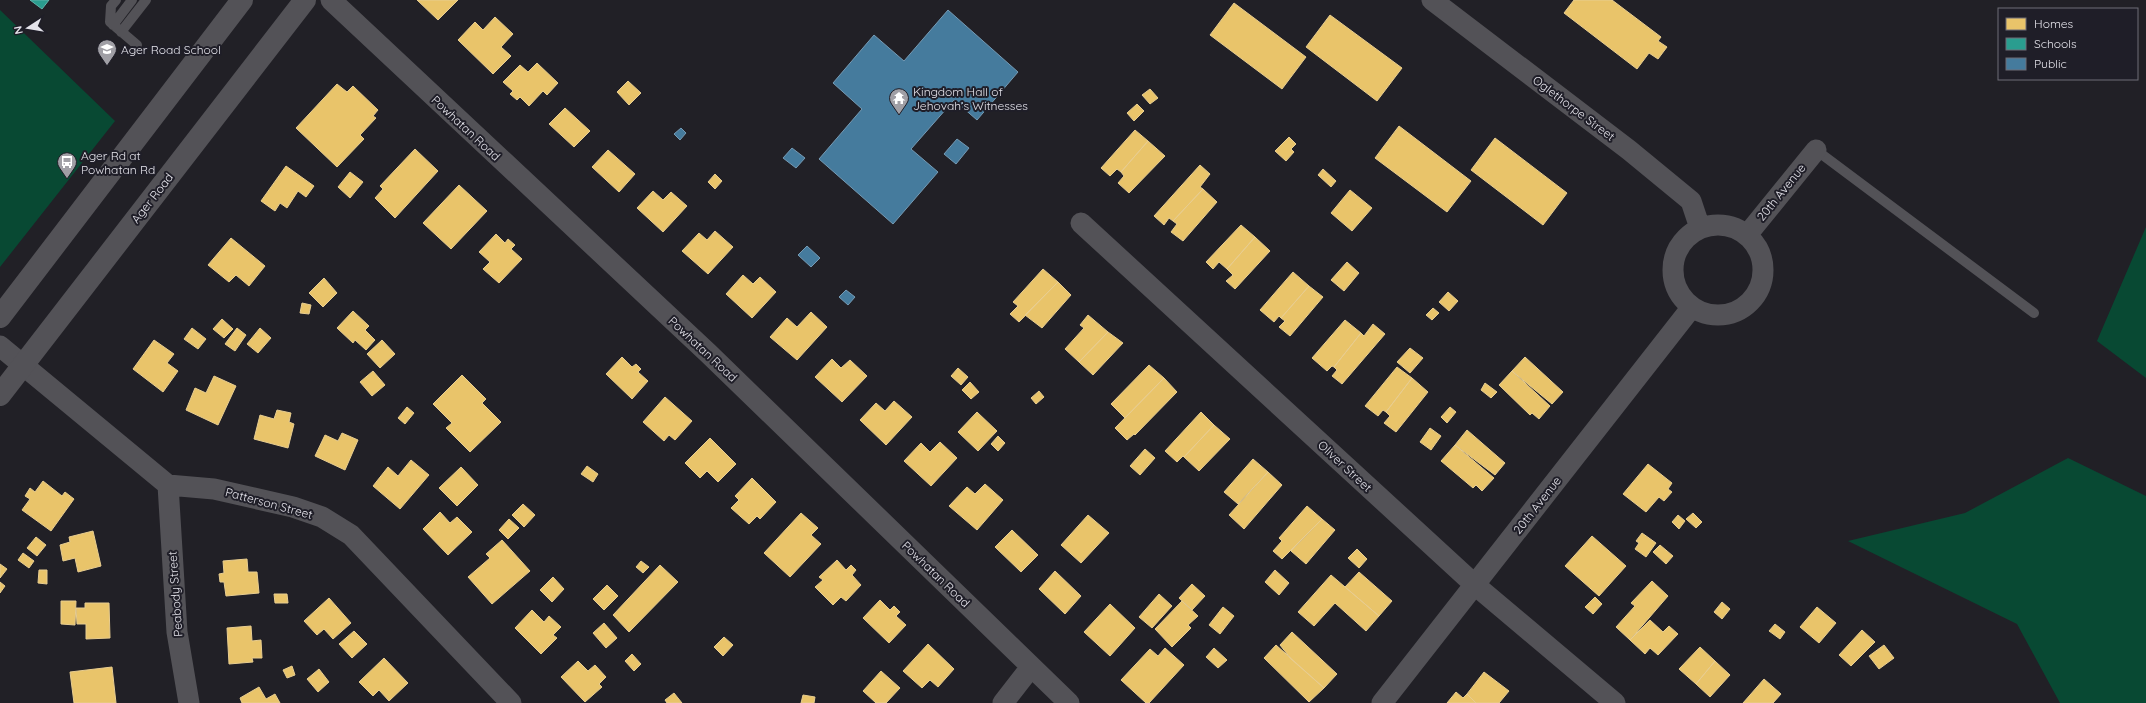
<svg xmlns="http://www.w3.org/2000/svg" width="2146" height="703" viewBox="0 0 2146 703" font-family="Quicksand,sans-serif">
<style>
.green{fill:#084933}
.homes{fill:#e9c46a;stroke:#e8cd90}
.schools{fill:#2a9d8f;stroke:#62b2aa}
.public{fill:#457b9d;stroke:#759ab4}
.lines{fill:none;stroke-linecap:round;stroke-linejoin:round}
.service{stroke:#535257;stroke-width:10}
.minor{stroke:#535257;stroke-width:21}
.secondary{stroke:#535257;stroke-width:22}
.labels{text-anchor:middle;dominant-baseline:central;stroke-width:4;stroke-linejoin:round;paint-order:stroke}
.poi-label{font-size:12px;fill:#e4e3ea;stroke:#1f1e28;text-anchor:start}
.street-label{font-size:12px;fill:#e4e3ea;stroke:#1f1e28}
</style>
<rect width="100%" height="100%" fill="#212026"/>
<!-- green -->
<path class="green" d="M0 10 115 121 0 267Z
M2146 227V378L2097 341Z
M2068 458 2146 496V703H2060L2017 624 1848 541 1965 513Z"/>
<!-- homes -->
<path class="homes" d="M417 0H458L438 20Z
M1574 0H1612L1661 37 1658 41 1667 47 1658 59 1649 53 1637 69 1564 13Z
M1234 3 1306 57 1282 89 1210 35Z
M1330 15 1402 68 1377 101 1306 47Z
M495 17 513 34 501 47 511 56 493 74 458 40 475 22 483 30Z
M537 63 558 83 547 95 543 91 529 106 520 97 517 100 510 94 513 91 503 82 520 65 528 72Z
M628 81 641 93 629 105 617 92Z
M337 84 347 92 353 86 378 110 373 116 376 118 360 135 364 139 337 167 296 128Z
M1150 89 1158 98 1150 104 1142 95Z
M1137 104 1144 111 1134 121 1127 113Z
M565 108 590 131 574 147 549 124Z
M1399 126 1471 181 1447 212 1375 158Z
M1135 130 1148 141 1121 172 1117 169 1110 176 1101 168Z
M1289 137 1296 144 1291 149 1294 152 1286 161 1275 151Z
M1495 138 1567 193 1543 225 1471 170Z
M1148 141 1165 156 1129 193 1118 183 1124 176 1121 172Z
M415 149 438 171 395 218 375 198 383 189 380 186Z
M608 150 635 174 619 192 592 167Z
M1200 165 1210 174 1200 187 1203 189 1173 221 1169 218 1164 225 1154 216Z
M286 166 314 186 306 197 298 191 287 208 280 203 275 211 261 201Z
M1323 169 1336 181 1331 187 1318 175Z
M350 172 363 182 350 198 338 187Z
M715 174 722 181 715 189 708 182Z
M459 185 487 211 451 249 423 223Z
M1203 189 1217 202 1183 241 1171 232 1177 224 1173 221Z
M1350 190 1372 208 1352 231 1331 213Z
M653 191 663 200 671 192 687 206 663 232 637 208Z
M1241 225 1255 237 1227 269 1219 262 1213 269 1206 262Z
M715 231 733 247 708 274 682 251 699 233 707 240Z
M496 234 505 243 508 239 515 245 511 249 522 259 499 283 483 269 490 262 479 252Z
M1255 237 1270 251 1235 289 1226 281 1233 275 1227 269Z
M231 238 265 266 249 286 236 275 229 282 208 265Z
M1347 262 1359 273 1344 291 1331 280Z
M1043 269 1058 282 1019 322 1010 314 1018 306 1013 302Z
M1293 272 1309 286 1281 318 1279 316 1274 322 1260 310Z
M743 275 753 284 760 277 776 292 752 318 726 294Z
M324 278 337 293 323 307 309 293Z
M1058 282 1071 295 1042 328 1025 315Z
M1309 286 1323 297 1290 336 1279 327 1285 321 1281 318Z
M1448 292 1458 301 1449 311 1439 302Z
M302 303 311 305 309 314 300 313Z
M1433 308 1439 313 1432 320 1426 315Z
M353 311 369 326 365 330 375 340 366 350 355 340 353 343 337 328Z
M811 312 827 327 797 360 770 337 787 318 797 327Z
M1088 315 1108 332 1079 362 1065 349 1084 328 1080 325Z
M222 319 233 329 224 338 213 329Z
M1345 320 1361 333 1334 367 1332 366 1327 371 1312 358Z
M1373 324 1385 334 1342 384 1332 376 1337 370 1334 367 1361 333 1364 336Z
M192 328 206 339 198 349 184 339Z
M237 328 246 335 235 351 225 344Z
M260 328 271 338 258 353 247 344Z
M1108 332 1123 343 1093 375 1079 362Z
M154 340 174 354 167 363 178 371 163 392 133 369Z
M382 340 395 354 380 368 367 354Z
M1410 348 1423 358 1410 373 1397 362Z
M622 357 632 367 636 364 641 369 638 372 648 381 632 399 606 374Z
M1525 357 1563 392 1552 404 1512 371Z
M832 359 841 368 850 360 867 376 842 402 815 377Z
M1149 365 1164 378 1125 418 1111 404Z
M1397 367 1412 378 1386 412 1383 410 1378 416 1365 406Z
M958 368 968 377 961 385 951 376Z
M373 371 385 385 372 396 360 382Z
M1512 371 1550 406 1539 419 1532 413 1530 415 1499 385Z
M462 375 486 399 482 403 501 422 470 452 446 428 452 423 433 404Z
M214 376 236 386 218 425 186 410 195 388 206 393Z
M1164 378 1177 392 1135 435 1134 434 1127 440 1115 428Z
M1412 378 1428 392 1396 432 1384 423 1390 416 1386 412Z
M970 382 979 392 971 399 962 390Z
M1485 383 1497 392 1491 398 1481 390Z
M1039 391 1044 397 1036 404 1031 398Z
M665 397 692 421 675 440 669 435 664 441 643 422Z
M894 401 912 417 886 445 860 420 876 403 885 411Z
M407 407 414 413 405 424 398 418Z
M1450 407 1456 412 1447 423 1441 417Z
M277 410 291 413 289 422 294 424 288 448 254 439 260 415 274 419Z
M977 412 997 431 978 451 958 432Z
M1201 412 1214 425 1184 457 1183 456 1177 462 1165 451Z
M1214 425 1230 439 1199 471 1184 457Z
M1430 428 1441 436 1431 450 1420 442Z
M1467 430 1505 463 1495 475 1455 445Z
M342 433 358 440 345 470 315 456 325 435 338 441Z
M998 436 1005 443 998 451 991 444Z
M710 438 736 464 718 482 707 471 700 478 685 463Z
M940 442 957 458 931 486 904 461 921 443 930 452Z
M1455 445 1494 478 1482 491 1476 485 1473 488 1441 461Z
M1145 449 1155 458 1140 475 1130 466Z
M1253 459 1268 472 1238 504 1224 492Z
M411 460 429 475 400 509 373 486 388 467 398 476Z
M1648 464 1672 483 1668 489 1672 492 1664 501 1659 497 1646 512 1623 494Z
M587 466 598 474 593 482 581 474Z
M461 467 478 485 457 506 439 488Z
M1268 472 1282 485 1244 529 1229 515Z
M752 478 776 502 760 519 757 516 749 524 731 508 739 500 735 496Z
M43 481 62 496 65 492 74 499 51 531 22 510 30 499 25 496 30 488 35 492Z
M985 484 1003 500 977 530 949 506 967 487 975 494Z
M523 504 535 515 524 527 512 515Z
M1307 506 1322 519 1282 559 1273 551 1282 541 1279 538Z
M440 512 450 523 457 517 472 532 448 555 423 529Z
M801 513 818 528 811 535 821 544 790 577 764 553Z
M1693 513 1702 522 1696 528 1686 519Z
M1088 515 1109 533 1081 563 1061 545Z
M1678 515 1685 521 1679 529 1672 522Z
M509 519 519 528 508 539 499 530Z
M1322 519 1335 530 1306 564 1291 551Z
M1012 530 1038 555 1021 572 995 547Z
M93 531 101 566 78 572 75 558 63 561 60 545 70 542 69 537Z
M1642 533 1656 543 1646 557 1635 549 1639 543 1636 541Z
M1592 536 1626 566 1599 596 1565 566Z
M36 537 46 545 37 556 27 548Z
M502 540 530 571 492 604 468 577 490 558 486 554Z
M1660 545 1673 556 1666 564 1653 552Z
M1357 549 1367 559 1359 568 1348 558Z
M23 553 34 561 29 568 18 560Z
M247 559 248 572H257L259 593 226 596 224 582H220L219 574 224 573 223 561Z
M837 560 846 570 851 565 856 570 852 575 861 585 846 601 841 597 833 605 815 587 823 580 819 577Z
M641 561 649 567 643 573 636 567Z
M0 564 7 569 0 578Z
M660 565 678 582 629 632 613 615Z
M39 570H47V584L38 583Z
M1275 570 1289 583 1279 595 1265 582Z
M1055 571 1081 596 1065 614 1039 589Z
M1359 572 1392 601 1379 616 1345 587Z
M1331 575 1379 616 1366 631 1335 603 1314 626 1298 612Z
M553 577 564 589 552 602 540 590Z
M1652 581 1668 596 1630 640 1616 627 1635 606 1631 603Z
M0 582 5 586 0 593Z
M1192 584 1205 596 1192 610 1179 598Z
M607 585 618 596 604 610 593 599Z
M274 594H287L288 603H275Z
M1159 594 1172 606 1152 628 1139 617Z
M1595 597 1602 604 1593 614 1585 607Z
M329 598 351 623 333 639 324 629 317 635 304 621Z
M880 600 890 610 894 606 900 612 896 616 906 625 889 643 863 618Z
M61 601H76L75 625 61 624Z
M1182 601 1198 616 1188 625 1191 628 1172 647 1155 629Z
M1722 602 1730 609 1722 619 1714 612Z
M85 603H109L110 638 86 639V624H77L76 608H85Z
M1110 604 1135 628 1110 656 1084 632Z
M1223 607 1234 616 1220 634 1209 625Z
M1817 607 1836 623 1819 643 1800 627Z
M532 610 544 622 549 616 561 627 553 635 557 638 541 654 515 628Z
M1650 620 1663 632 1669 626 1678 634 1658 655 1650 648 1645 654 1630 640Z
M604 623 617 638 606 648 593 633Z
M1775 624 1785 632 1780 639 1769 631Z
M251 626 252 641 261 640 262 658H252L253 662 229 664 227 628Z
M1862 630 1875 642 1851 666 1839 655Z
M354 631 367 644 352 658 339 644Z
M1292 632 1337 674 1324 688 1291 659 1280 645Z
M724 637 733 645 723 656 714 647Z
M928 644 954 669 938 687 930 680 922 688 903 671Z
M1276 645 1324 688 1309 702 1264 658Z
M1884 645 1894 658 1879 669 1869 656Z
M1700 647 1715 661 1696 684 1679 669Z
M1165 648 1184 665 1149 703H1146L1121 680 1150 649 1158 656Z
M1214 648 1227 660 1218 668 1206 657Z
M632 654 641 664 634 671 625 661Z
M384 658 408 683 389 701 379 690 373 696 359 682Z
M578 661 588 671 595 665 606 677 599 684 602 687 585 702 561 677Z
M1715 661 1730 675 1710 697 1696 684Z
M292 666 295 675 287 678 283 670Z
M112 667 116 703H74L70 672Z
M319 669 329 682 318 692 307 679Z
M881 671 900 688 886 703H876L863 691Z
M1484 672 1509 691 1499 703H1476L1467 694Z
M1764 679 1781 694 1773 703H1743Z
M259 687 266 699 275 694 280 703H242L240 698Z
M1456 692 1463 698 1467 694 1476 703H1447Z
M674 693 682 703H667L665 700Z
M803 695 815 697 814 703H801Z"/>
<!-- schools -->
<path class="schools" d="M30 0H49L42 9Z"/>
<!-- public -->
<path class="public" d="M948 10 1018 72 977 120 954 100 911 149 938 172 893 224 819 159 862 109 833 83 874 35 904 61Z
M681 128 686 133 680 140 674 134Z
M957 139 969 148 956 164 944 154Z
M792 148 805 158 796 168 783 158Z
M807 246 820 258 811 267 798 255Z
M846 290 855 297 848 305 839 297Z"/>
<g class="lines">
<!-- service -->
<path class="service" d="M116 0 111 6 110 22 137 45
M113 25 132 0
M121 32 146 0
M1816 150 2034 313"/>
<!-- minor -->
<path class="minor" d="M331 0 708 353 1069 703
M1432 0 1629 150 1691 201 1700 228
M1081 223 1475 585 1615 703
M1673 270a45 45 0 1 1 90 0a45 45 0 1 1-90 0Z
M1747 235 1816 150
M0 346 168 485 214 489 293 507 322 517 351 535 511 703
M168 485 177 632 189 703
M1003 703 1031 667
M1382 703 1692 307"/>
<!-- secondary -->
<path class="secondary" d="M0 317 242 0
M0 395 305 0"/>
</g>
<!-- icons -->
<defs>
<symbol id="school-pin" viewBox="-11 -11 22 30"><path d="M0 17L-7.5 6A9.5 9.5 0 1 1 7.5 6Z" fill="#a09fa5" stroke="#1f1e28"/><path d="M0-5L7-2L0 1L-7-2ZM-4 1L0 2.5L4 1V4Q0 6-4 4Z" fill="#fff"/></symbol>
<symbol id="temple-pin" viewBox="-11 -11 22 30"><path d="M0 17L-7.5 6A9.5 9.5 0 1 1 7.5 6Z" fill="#a09fa5" stroke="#1f1e28"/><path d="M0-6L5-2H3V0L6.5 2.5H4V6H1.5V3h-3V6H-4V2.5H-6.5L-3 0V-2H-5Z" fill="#fff"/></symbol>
<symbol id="bus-pin" viewBox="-11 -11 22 30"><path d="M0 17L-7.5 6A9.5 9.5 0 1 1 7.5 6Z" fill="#a09fa5" stroke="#1f1e28"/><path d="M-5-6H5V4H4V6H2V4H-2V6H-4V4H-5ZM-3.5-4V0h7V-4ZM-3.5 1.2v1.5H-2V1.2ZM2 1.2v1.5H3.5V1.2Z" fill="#fff"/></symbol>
</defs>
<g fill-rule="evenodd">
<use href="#school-pin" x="96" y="38" width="22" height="30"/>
<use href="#temple-pin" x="888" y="87" width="22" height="30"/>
<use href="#bus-pin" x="56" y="151" width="22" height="30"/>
</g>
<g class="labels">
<!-- poi labels -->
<g class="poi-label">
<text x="121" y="49">Ager Road School</text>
<text x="913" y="91">Kingdom Hall of<tspan x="913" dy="14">Jehovah’s Witnesses</tspan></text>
<text x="81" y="155">Ager Rd at<tspan x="81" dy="14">Powhatan Rd</tspan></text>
</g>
<!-- street labels -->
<g class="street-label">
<text transform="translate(1574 108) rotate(37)">Oglethorpe Street</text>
<text transform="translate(466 128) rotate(43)">Powhatan Road</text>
<text transform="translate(1781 192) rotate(-51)">20th Avenue</text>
<text transform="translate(152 198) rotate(-52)">Ager Road</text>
<text transform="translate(703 349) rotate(43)">Powhatan Road</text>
<text transform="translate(1345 466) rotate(43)">Oliver Street</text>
<text transform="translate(269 503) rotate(15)">Patterson Street</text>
<text transform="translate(1537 505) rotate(-52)">20th Avenue</text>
<text transform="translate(936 574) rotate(44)">Powhatan Road</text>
<text transform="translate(175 594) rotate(-94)">Peabody Street</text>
</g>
</g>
<!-- legend -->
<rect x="1998" y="8" width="140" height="72" fill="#1f1e28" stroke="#6e6d76"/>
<rect x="2006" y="18" width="20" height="12" fill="#e9c46a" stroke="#6e6d76"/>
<text x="2034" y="28" font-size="12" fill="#e4e3ea">Homes</text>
<rect x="2006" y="38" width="20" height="12" fill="#2a9d8f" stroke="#6e6d76"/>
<text x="2034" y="48" font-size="12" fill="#e4e3ea">Schools</text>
<rect x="2006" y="58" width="20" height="12" fill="#457b9d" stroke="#6e6d76"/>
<text x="2034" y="68" font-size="12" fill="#e4e3ea">Public</text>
<!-- north arrow -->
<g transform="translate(28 28) rotate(258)" stroke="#1f1e28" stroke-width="3" paint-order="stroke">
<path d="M0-3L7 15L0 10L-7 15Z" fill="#e4e3ea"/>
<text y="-6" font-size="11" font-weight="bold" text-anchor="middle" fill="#e4e3ea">N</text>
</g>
</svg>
